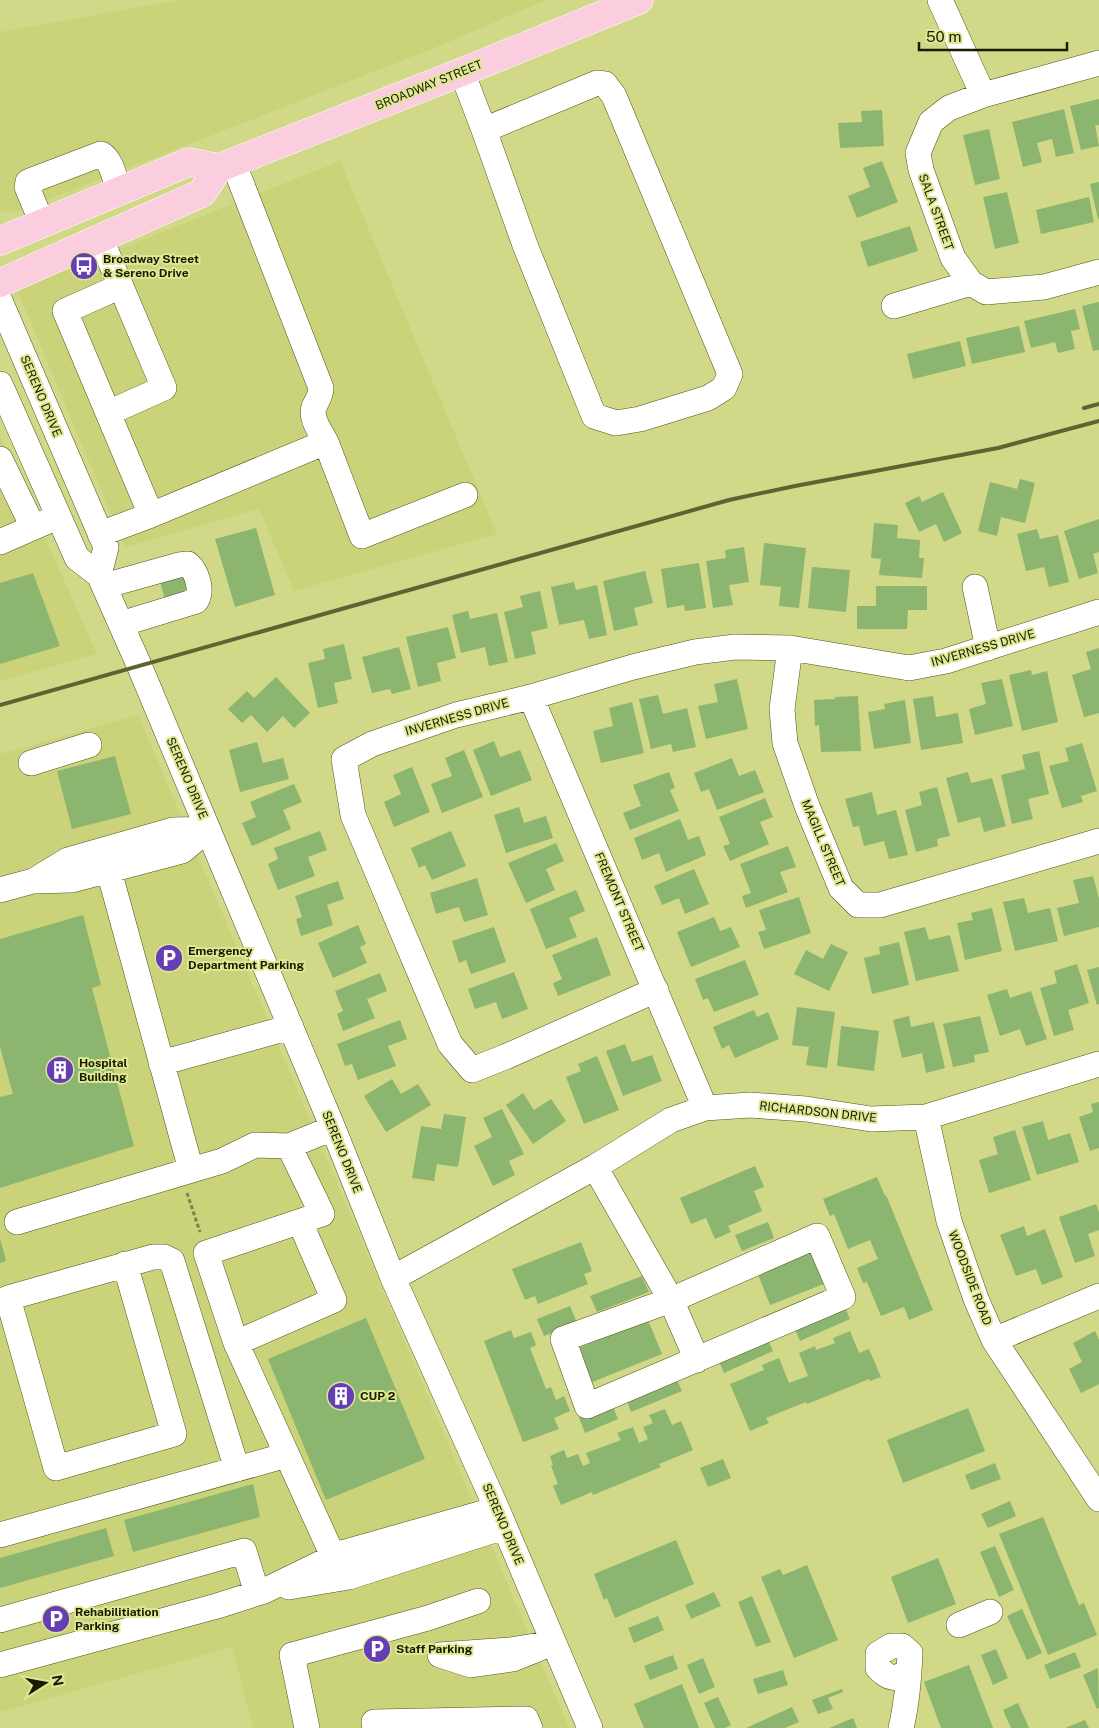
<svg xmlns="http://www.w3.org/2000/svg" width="1099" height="1728" viewBox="0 0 1099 1728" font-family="'Public Sans',sans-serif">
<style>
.built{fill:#cad379}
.building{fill:#8cb570}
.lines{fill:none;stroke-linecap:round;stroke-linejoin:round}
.minor-casing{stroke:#4f5314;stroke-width:26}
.major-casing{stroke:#fff;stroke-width:29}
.path{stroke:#7d824a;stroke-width:3;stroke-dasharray:4 2.5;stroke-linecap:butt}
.minor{stroke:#fff;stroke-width:25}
.major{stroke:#facddf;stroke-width:28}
.rail{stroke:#5f6334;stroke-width:4}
.labels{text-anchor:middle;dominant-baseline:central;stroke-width:4;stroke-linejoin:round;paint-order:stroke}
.street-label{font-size:12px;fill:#191b00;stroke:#dee794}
.poi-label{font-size:12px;font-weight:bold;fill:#191b00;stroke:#dee794;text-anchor:start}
</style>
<rect width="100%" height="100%" fill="#d1d988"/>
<!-- built -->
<path class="built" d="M180 0H546L442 45 21 210 7 213 0 211V32Z
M340 161 497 534 294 591 259 509 125 547 17 290Z
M0 436 97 654 0 681Z
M138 715 569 1728H253L232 1647 0 1712V754Z"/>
<!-- building -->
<path class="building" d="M1099 99V125H1095L1099 146 1081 150 1070 106Z
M1064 109 1074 153 1056 157 1052 139 1037 143 1042 162 1023 167 1012 122Z
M882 110 884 146 840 148 838 123 862 122 861 111Z
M989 129 1000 179 975 185 963 135Z
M882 161 898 202 857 218 848 196 870 187 863 168Z
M1099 182V219H1098L1090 184Z
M1007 192 1019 243 995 249 983 197Z
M1089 197 1094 222 1041 234 1036 210Z
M910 226 918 251 868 267 860 242Z
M1099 302V350L1093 351 1082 306Z
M1075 309 1080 329 1071 331 1075 349 1058 353 1055 342 1031 348 1024 321Z
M1019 326 1025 352 972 364 966 338Z
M960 341 966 366 913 379 907 354Z
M1020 479 1035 483 1025 523 1001 517 997 536 978 531 990 482 1017 489Z
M943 492 962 533 944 542 936 524 919 532 905 503 919 496 922 502Z
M1099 519V552L1093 554 1098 573 1079 579 1064 531Z
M874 523 898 525 897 538 920 540 919 558H924L922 578 879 575 881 559 871 558Z
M256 528 275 595 235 607 215 539Z
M1037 529 1040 539 1058 535 1069 582 1049 587 1044 567 1026 571 1017 534Z
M764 543 806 548 799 608 779 606 781 587 760 585Z
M744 547 749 582 729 585 733 605 713 608 706 561 726 558 725 550Z
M699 563 706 608 685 611 684 605 667 608 661 569Z
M812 567 850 570 846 612 808 608Z
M645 571 653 603 634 608 638 625 614 631 603 581Z
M33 573 60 646 0 664V583Z
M183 575 189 597 166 604 160 581Z
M574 582 576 590 597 585 607 635 589 639 584 620 559 625 551 587Z
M876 586H927V610H908L907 629H857V606H876Z
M540 591 548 628 531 632 536 654 515 659 504 612 523 607 520 596Z
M468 611 470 619 497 613 508 662 489 666 485 647 461 653 452 615Z
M448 627 456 658 437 663 441 681 418 687 406 637Z
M344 644 352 679 334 683 338 703 318 708 308 663 325 659 323 649Z
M399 647 411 689 392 694 390 689 372 693 362 657Z
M1099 648V713L1084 717 1072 675 1091 669 1086 652Z
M1031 670 1032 675 1047 671 1058 722 1022 731 1009 675Z
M276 677 310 713 294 728 283 716 267 732 251 715 242 723 228 709 247 691 254 698Z
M737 679 748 729 706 739 698 706 718 702 714 684Z
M1002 679 1013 726 975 735 969 709 986 704 981 683Z
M658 695 663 714 687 708 696 747 673 752 671 744 651 749 639 699Z
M858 696 861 751 821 752 819 725 815 726 814 700 835 699V697Z
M933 696 936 717 958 713 963 743 921 750 913 699Z
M905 700 911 743 874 749 868 712 885 709 884 704Z
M632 702 644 753 601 763 593 731 613 726 609 708Z
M494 741 500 757 520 750 532 780 491 796 473 750Z
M257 742 263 763 283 758 289 779 240 792 229 750Z
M1082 743 1097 791 1081 796 1083 802 1062 808 1049 766 1069 761 1065 748Z
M464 750 483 797 442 813 431 784 452 776 445 758Z
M1039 751 1049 794 1028 799 1033 819 1012 824 1001 775 1025 769 1022 755Z
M115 756 131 814 72 829 57 771Z
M732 758 739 776 755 770 764 792 717 810 709 789 701 792 694 773Z
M412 767 430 812 394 827 384 802 401 794 393 775Z
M669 772 675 788 670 790 679 811 630 830 623 813 641 806 633 785Z
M968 772 971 783 992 778 1006 826 984 832 980 817 958 823 946 778Z
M294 784 302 802 283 810 291 829 252 846 242 823 256 817 250 802Z
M937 787 950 836 937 839 938 846 916 852 905 810 922 805 919 792Z
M872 792 877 815 896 810 908 855 889 859 884 841 864 846 859 826 853 827 845 799Z
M765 798 773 817 760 822 769 844 730 861 723 846 730 844 719 817Z
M519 807 524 823 546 816 553 838 506 853 494 815Z
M680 819 688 840 699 836 706 855 666 872 659 853 642 860 634 838Z
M320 831 327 850 308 857 315 876 278 890 268 864 278 859 274 848Z
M451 831 466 866 432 880 425 865 419 868 411 848Z
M556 843 564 861 546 869 555 890 526 903 508 863Z
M788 846 796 867 780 872 788 892 746 908 742 896 751 893 740 864Z
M694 869 709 904 685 914 679 898 662 905 654 886Z
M1093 876 1099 899V927L1064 936 1057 908 1079 903 1073 880Z
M477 878 488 915 464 922 459 907 436 914 430 893Z
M338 881 344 899 327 905 333 925 301 936 296 919 302 917 295 896Z
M576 890 585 911 569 918 577 937 546 949 530 909Z
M799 897 811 933 764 949 758 932 766 930 759 910Z
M1024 898 1028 913 1050 908 1058 941 1015 951 1003 902Z
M992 908 1002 951 965 960 957 923 973 920 971 913Z
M83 915 101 985 92 988 134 1146 0 1188V1097L13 1094 0 1047V939Z
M714 917 720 931 731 927 740 947 691 967 677 932Z
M358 925 366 944 360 947 367 963 333 978 318 943Z
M494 927 506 962 471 974 466 960 459 963 452 941Z
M925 927 929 940 950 935 959 971 916 981 904 932Z
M597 937 611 975 558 996 553 983 562 979 552 955Z
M899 942 909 985 872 994 864 958 880 954 879 947Z
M831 944 848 952 829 991 794 974 806 950 823 959Z
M745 960 759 995 714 1012 708 998 703 1000 695 979Z
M1077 964 1089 1003 1068 1010 1074 1030 1054 1036 1040 988 1057 983 1054 971Z
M1099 967V1004L1097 1005 1087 970Z
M514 972 528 1009 502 1019 496 1002 475 1009 468 989Z
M380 973 387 991 367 999 375 1018 343 1031 337 1014 343 1011 335 991Z
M1007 989 1010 998 1031 991 1047 1039 1026 1046 1020 1029 1000 1036 987 995Z
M797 1007 835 1012 827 1068 806 1065 809 1047 792 1045Z
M754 1010 757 1017 768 1012 779 1039 735 1058 729 1045 722 1049 713 1027Z
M909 1016 911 1027 934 1022 945 1068 926 1073 922 1053 902 1058 893 1020Z
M980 1016 989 1052 974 1055 975 1062 953 1067 943 1024Z
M400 1020 407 1039 388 1046 396 1066 358 1080 352 1064 345 1066 337 1044Z
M841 1026 879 1031 874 1071 837 1066Z
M625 1044 632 1062 652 1055 662 1081 623 1096 606 1051Z
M597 1056 619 1110 584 1124 566 1077 581 1071 578 1064Z
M392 1079 401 1094 418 1084 431 1105 386 1132 364 1096Z
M523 1093 534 1110 551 1099 566 1121 533 1144 506 1105Z
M1099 1102V1148L1090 1151 1079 1117 1093 1112 1091 1104Z
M502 1109 524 1154 509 1161 515 1175 493 1186 474 1146 492 1137 483 1118Z
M444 1114 466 1117 458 1167 437 1164 434 1181 412 1178 421 1126 441 1129Z
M1043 1121 1048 1140 1070 1133 1079 1162 1037 1175 1022 1127Z
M1015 1130 1031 1180 989 1193 979 1160 998 1154 993 1137Z
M755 1166 764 1187 754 1191 762 1211 728 1226 731 1232 715 1239 706 1218 691 1224 680 1198Z
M877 1177 885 1196 886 1195 933 1310 909 1320 904 1307 881 1316 867 1282 863 1283 857 1268 878 1259 870 1240 848 1249 834 1214 830 1216 823 1199Z
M1096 1204 1099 1212V1230L1088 1234 1095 1256 1075 1263 1059 1217Z
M768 1222 774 1238 742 1251 735 1235Z
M1024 1226 1027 1236 1045 1229 1063 1277 1042 1285 1036 1269 1016 1276 1000 1235Z
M0 1238 6 1261 0 1263Z
M581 1242 592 1271 584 1274 588 1284 538 1304 535 1296 525 1300 512 1269Z
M817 1249 829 1282 770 1305 757 1272Z
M642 1276 649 1292 597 1312 590 1296Z
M843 1303 850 1319 800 1341 793 1325Z
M570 1306 577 1323 544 1336 537 1319Z
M366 1318 425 1459 326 1500 268 1359Z
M648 1320 662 1354 585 1385 571 1351Z
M511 1330 514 1338 531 1332 536 1345 530 1348 546 1389 551 1387 556 1400 564 1396 570 1411 554 1418 559 1429 523 1442 484 1341Z
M850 1331 859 1353 869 1349 881 1377 870 1381 869 1379 807 1404 806 1402 766 1418 769 1423 750 1431 730 1384 764 1370 762 1365 779 1358 789 1383 808 1376 799 1353 815 1346 816 1350 835 1343 833 1338Z
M1095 1331 1099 1340V1384L1081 1393 1069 1369 1082 1362 1073 1343Z
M766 1335 773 1351 724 1373 717 1357Z
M675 1375 682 1391 631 1412 625 1396Z
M611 1402 618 1419 585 1433 578 1415Z
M968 1408 985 1451 903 1483 887 1440Z
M665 1409 672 1425 681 1421 693 1450 659 1464 661 1467 593 1495 592 1492 561 1505 553 1486 558 1484 551 1466 553 1465 550 1456 564 1450 567 1458 578 1454 583 1466 590 1463 586 1453 621 1440 617 1433 633 1427 639 1443 648 1439 643 1427 653 1423 649 1415Z
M723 1459 731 1478 708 1487 700 1468Z
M995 1463 1001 1479 971 1490 965 1475Z
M253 1484 260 1517 133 1552 124 1520Z
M1010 1501 1016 1516 988 1528 981 1514Z
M1043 1517 1079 1605 1084 1603 1097 1635 1048 1655 999 1534Z
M106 1528 114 1556 0 1588V1558Z
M676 1540 694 1584 615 1618 607 1598 604 1600 594 1574Z
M995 1546 1014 1590 999 1597 980 1552Z
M938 1558 956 1604 908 1623 891 1577Z
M807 1565 838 1640 794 1658 761 1577 780 1569 783 1575Z
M714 1592 721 1606 691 1619 685 1605Z
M752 1596 771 1642 756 1647 738 1602Z
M1022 1609 1042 1653 1027 1660 1007 1616Z
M658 1616 664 1630 634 1643 628 1628Z
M996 1649 1008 1678 993 1685 981 1655Z
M1075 1652 1081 1667 1050 1679 1044 1665Z
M673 1655 678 1669 650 1680 644 1666Z
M703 1658 715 1687 699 1694 687 1665Z
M969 1665 993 1728H941L924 1682Z
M1098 1668 1099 1708 1097 1709 1083 1675Z
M783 1670 788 1685 758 1694 753 1679Z
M682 1684 699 1728H644L634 1704Z
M842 1689 843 1692 828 1698 833 1709 818 1714 812 1700Z
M718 1697 731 1725 725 1728H715L704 1703Z
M1018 1703 1029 1728H1011L1003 1710Z
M792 1707 799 1722 785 1728H746Z
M853 1718 857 1728H829Z
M1085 1720 1089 1728H1065Z"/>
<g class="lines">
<defs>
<path id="minor" d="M940 0 983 95
M1099 63 983 95 949 108 931 122 918 153 921 170 953 258 971 283 986 292 1044 287 1099 272
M462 72 484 130
M597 83 605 84 614 96 730 374 724 388 708 398 640 419 616 423 594 416 525 245 484 130Z
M233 162 321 388C321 396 317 400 314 407 310 419 321 432 326 442
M42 223 27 187 28 182 30 181 101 154C112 160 115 180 119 191
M100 237 164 388 108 413
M121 286 65 311 151 515
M0 301 106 547 99 575
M894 306 971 283
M0 384 77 558 99 575 139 665 333 1128 393 1278 497 1509 590 1728
M0 459 33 527
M100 534 151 515 326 442 362 536 465 495
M0 542 48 521
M104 586 179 565 188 564C197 572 203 590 196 601L121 624
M975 587 988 648
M790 648 782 709 785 743 807 806 841 888 858 905H880L1099 841
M531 697 705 1108
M31 763 89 745
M109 871 191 1170
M35 880 68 860 173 830 208 829
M0 890 33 881 72 880 182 851 208 829
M656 990 505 1057 472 1070 450 1044 353 815 344 759 372 744 456 715 531 697 633 667 695 652 735 647 790 648 909 668 946 661 1099 612
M161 1063 291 1027
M926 1117 949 1221 976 1299 994 1340 1099 1499
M289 1146 322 1214 206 1253 236 1343 343 1578
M595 1167 671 1300 817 1236 843 1297 587 1406 563 1339 671 1300 697 1360
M17 1222 222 1161 255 1145 289 1146 333 1128
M125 1264 174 1434 56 1468 8 1298 153 1257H164L172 1261 237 1469
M393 1278 595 1167 671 1120 705 1108 750 1105 806 1109 871 1119 926 1117 1099 1064
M994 1340 1099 1296
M236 1343 334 1300 300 1222
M0 1535 287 1455
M289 1587 349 1577 504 1527
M0 1620 244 1551 257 1593
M959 1625 990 1612
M553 1643 513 1659 471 1665 440 1655 510 1650Z
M0 1665 217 1606 264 1591 342 1553 497 1509
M307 1728 292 1655 428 1618 478 1601
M375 1728 374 1722 526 1719 530 1728
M901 1728C907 1703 909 1678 910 1653L902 1646H891L878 1654V1668C891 1680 894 1680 909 1671"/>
<path id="major" d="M0 241 189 162 219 168 462 72 639 0
M0 283 202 193 219 168"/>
</defs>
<!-- minor casing -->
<use href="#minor" class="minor-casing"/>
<!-- major casing -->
<use href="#major" class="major-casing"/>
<!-- path -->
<path class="path" d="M187 1193 200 1232"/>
<!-- minor -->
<use href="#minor" class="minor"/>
<!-- major -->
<use href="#major" class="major"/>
<!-- rail -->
<path class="rail" d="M1084 408 1099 404
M0 705 729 500 795 486 998 448 1099 421"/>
</g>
<!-- icons -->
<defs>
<symbol id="bus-disc" viewBox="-11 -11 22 22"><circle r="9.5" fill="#653db5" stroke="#dee794"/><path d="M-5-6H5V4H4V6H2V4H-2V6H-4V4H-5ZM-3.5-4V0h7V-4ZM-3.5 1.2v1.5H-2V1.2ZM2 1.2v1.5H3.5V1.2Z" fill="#fff"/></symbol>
<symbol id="parking-disc" viewBox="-11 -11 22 22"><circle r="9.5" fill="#653db5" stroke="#dee794"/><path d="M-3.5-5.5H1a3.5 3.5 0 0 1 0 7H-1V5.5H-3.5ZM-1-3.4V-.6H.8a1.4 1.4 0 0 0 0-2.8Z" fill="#fff"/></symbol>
<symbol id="building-disc" viewBox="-11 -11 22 22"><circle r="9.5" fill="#653db5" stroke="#dee794"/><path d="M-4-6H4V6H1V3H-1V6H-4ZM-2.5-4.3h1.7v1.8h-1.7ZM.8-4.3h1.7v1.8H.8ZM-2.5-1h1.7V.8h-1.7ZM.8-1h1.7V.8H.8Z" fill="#fff"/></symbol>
</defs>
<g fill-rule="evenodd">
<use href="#bus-disc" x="68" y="250" width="32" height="32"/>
<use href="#parking-disc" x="153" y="942" width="32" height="32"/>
<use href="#building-disc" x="44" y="1054" width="32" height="32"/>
<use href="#building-disc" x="325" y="1380" width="32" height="32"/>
<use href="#parking-disc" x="40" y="1603" width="32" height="32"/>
<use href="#parking-disc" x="361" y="1633" width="32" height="32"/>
</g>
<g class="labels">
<!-- street labels -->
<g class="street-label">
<text transform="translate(429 85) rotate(-22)">BROADWAY STREET</text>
<text transform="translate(936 212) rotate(70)">SALA STREET</text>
<text transform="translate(41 396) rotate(67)">SERENO DRIVE</text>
<text transform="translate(983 648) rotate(-16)">INVERNESS DRIVE</text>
<text transform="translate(457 717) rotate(-16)">INVERNESS DRIVE</text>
<text transform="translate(187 778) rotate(67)">SERENO DRIVE</text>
<text transform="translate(823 843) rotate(67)">MAGILL STREET</text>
<text transform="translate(619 902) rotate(67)">FREMONT STREET</text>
<text transform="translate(818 1112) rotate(6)">RICHARDSON DRIVE</text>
<text transform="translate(342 1152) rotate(68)">SERENO DRIVE</text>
<text transform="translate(970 1278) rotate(69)">WOODSIDE ROAD</text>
<text transform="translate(503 1524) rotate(67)">SERENO DRIVE</text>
</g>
<!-- poi labels -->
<g class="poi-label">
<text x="103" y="259">Broadway Street<tspan x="103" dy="14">&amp; Sereno Drive</tspan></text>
<text x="188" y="951">Emergency<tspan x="188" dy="14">Department Parking</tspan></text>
<text x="79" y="1063">Hospital<tspan x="79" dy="14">Building</tspan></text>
<text x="360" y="1396">CUP 2</text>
<text x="75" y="1612">Rehabilitiation<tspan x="75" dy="14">Parking</tspan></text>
<text x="396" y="1649">Staff Parking</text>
</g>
</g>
<!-- north arrow -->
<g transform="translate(45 1683) rotate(79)" stroke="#dee794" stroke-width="4" paint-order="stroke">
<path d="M0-4L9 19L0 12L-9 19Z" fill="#191b00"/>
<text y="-8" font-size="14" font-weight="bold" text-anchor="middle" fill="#191b00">N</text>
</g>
<!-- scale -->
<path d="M919 42v8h148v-8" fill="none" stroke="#191b00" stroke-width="2.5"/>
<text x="926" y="42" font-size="15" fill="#191b00" stroke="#dee794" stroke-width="4" paint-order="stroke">50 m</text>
</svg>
